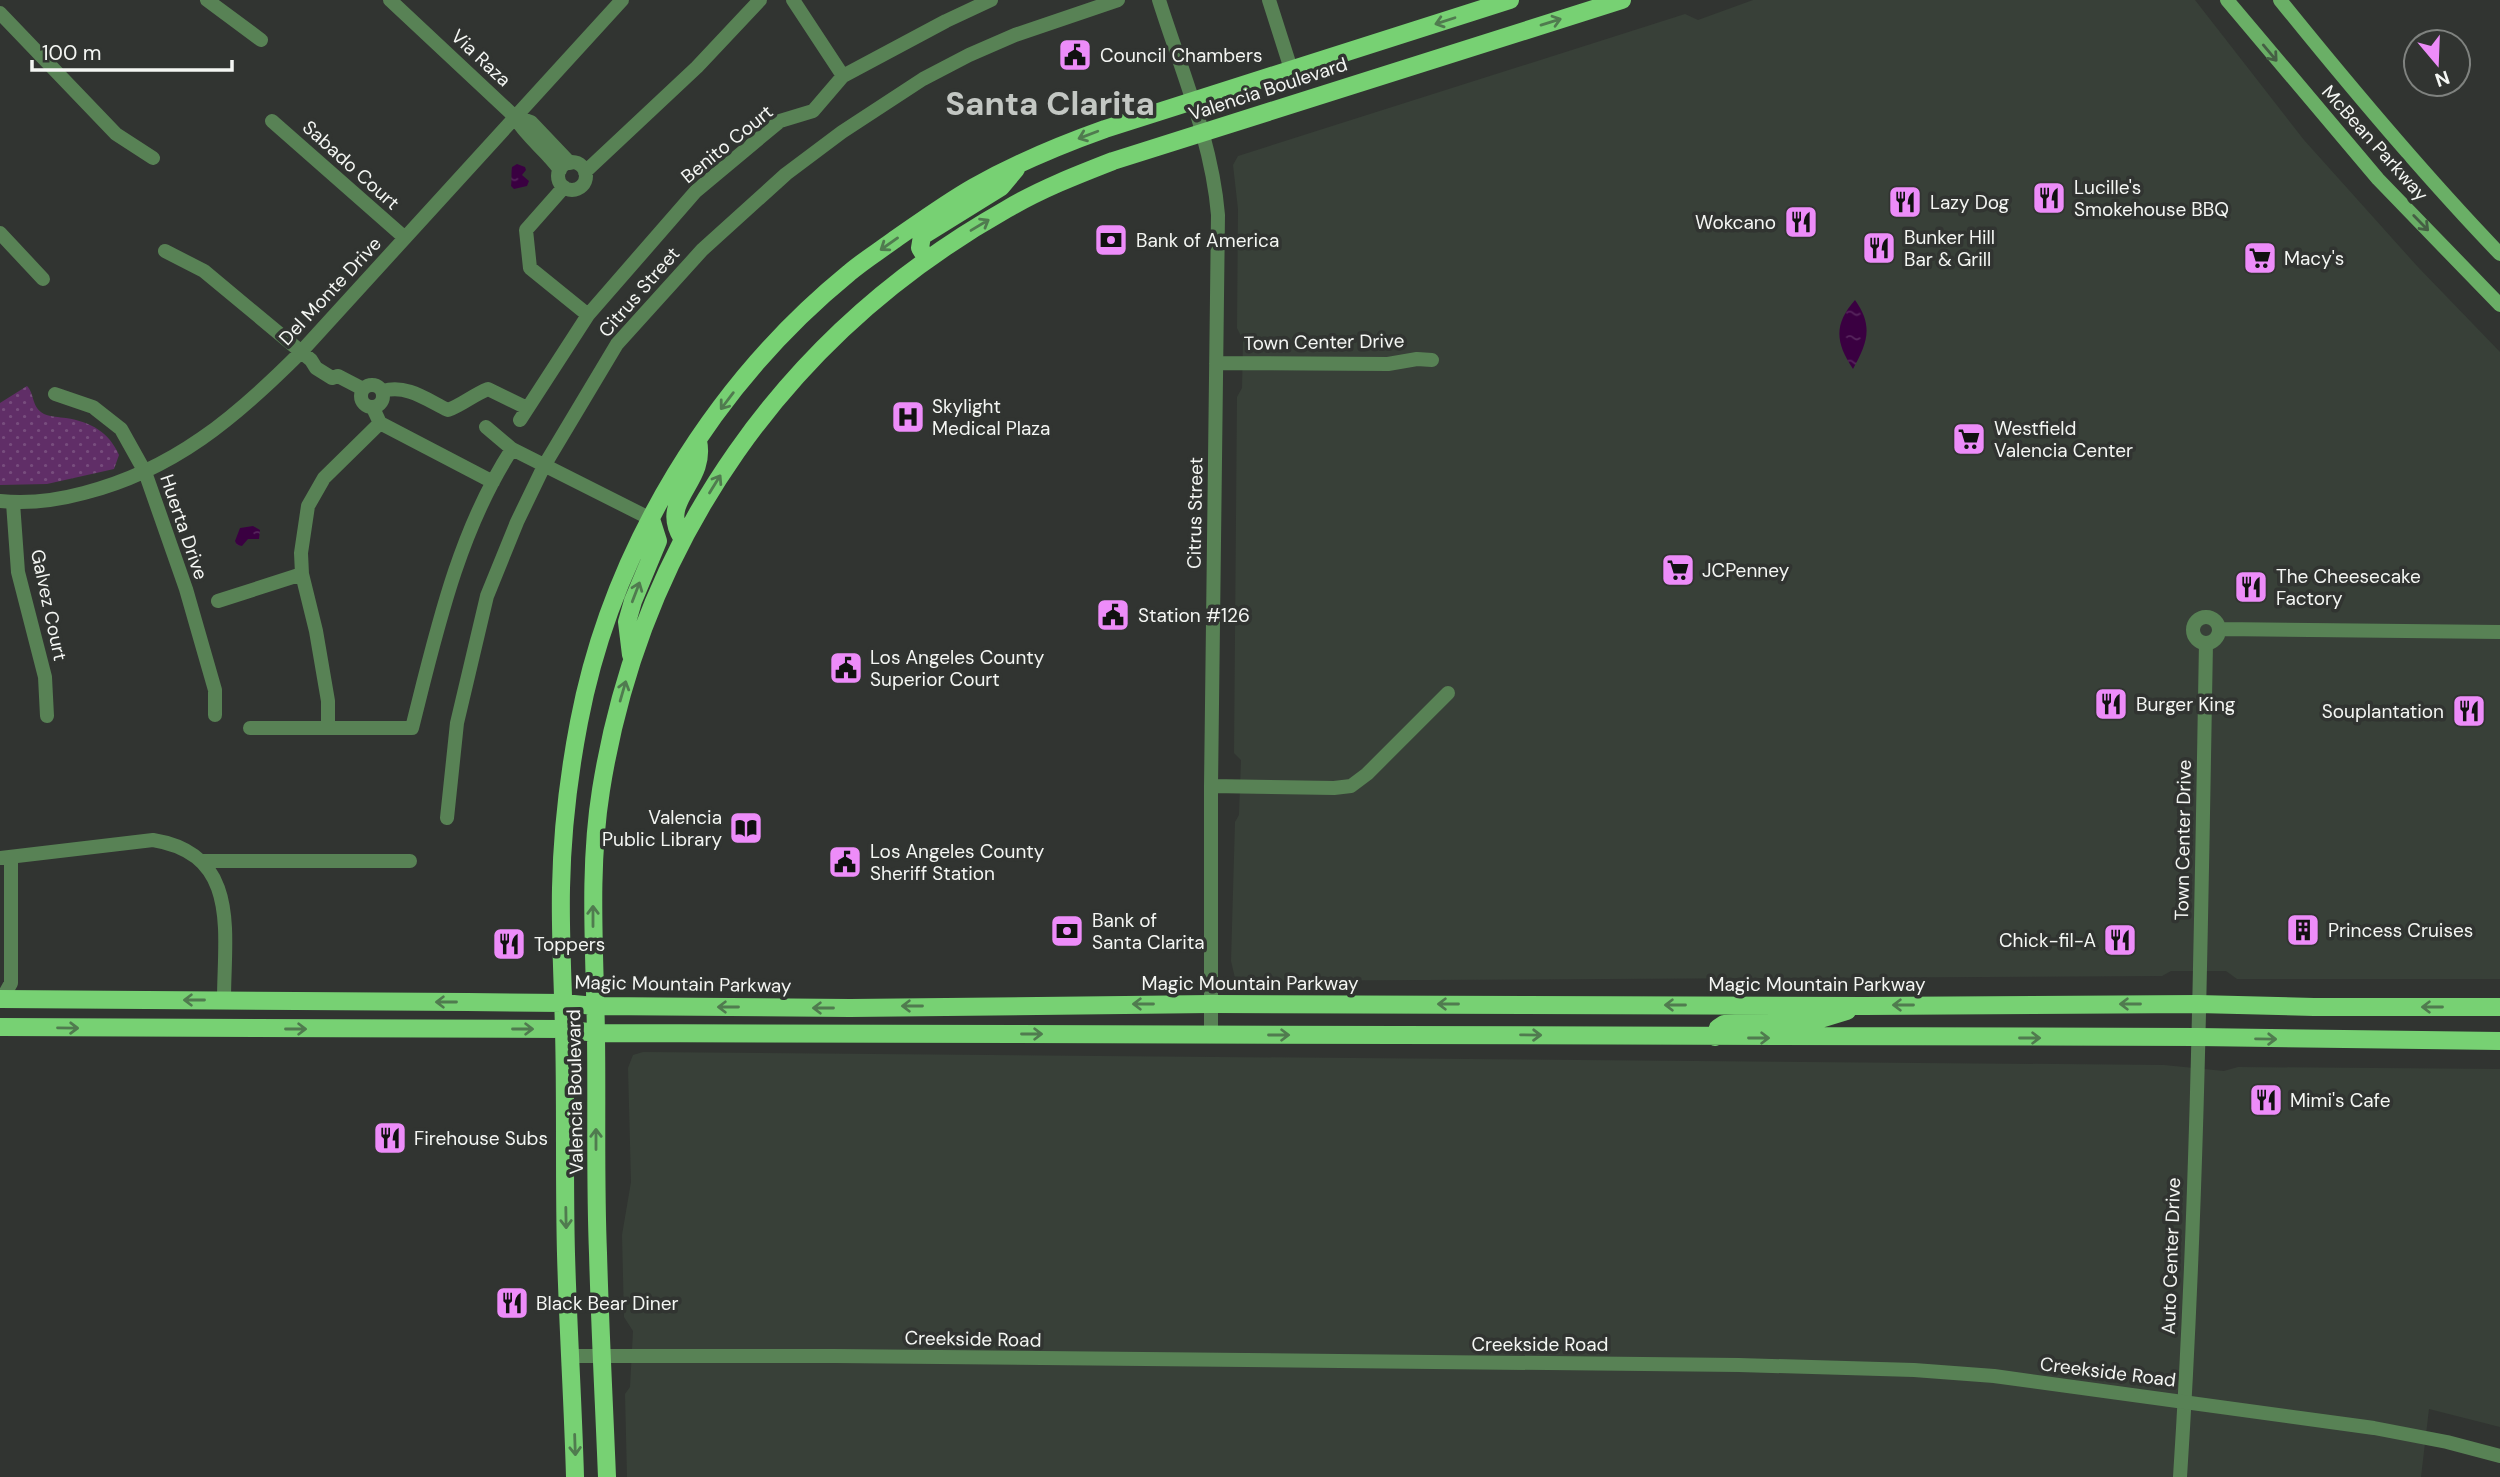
<svg xmlns="http://www.w3.org/2000/svg" width="2500" height="1477" viewBox="0 0 2500 1477" font-family="'DM Sans',sans-serif">
<style>
.built{fill:#384038}
.grass{fill:url(#grass-dots)}
.water{fill:url(#water-ripples)}
.lines{fill:none;stroke-linecap:round;stroke-linejoin:round}
.minor{stroke:#588255;stroke-width:14}
.tertiary{stroke:#588255;stroke-width:14}
.secondary{stroke:#6aaf66;stroke-width:14}
.primary{stroke:#77d173;stroke-width:18}
.oneway{stroke:#507b4f}
.oneway2{stroke:#455f44}
.labels{text-anchor:middle;dominant-baseline:central;stroke-width:7;stroke-linejoin:round;paint-order:stroke}
.poi-label{font-size:19px;fill:#f4f6f3;stroke:#313431;text-anchor:start}
.street-label{font-size:19px;fill:#f4f6f3;stroke:#313431}
.town-label{font-size:33px;font-weight:bold;fill:#c3c7c3;stroke:#313431}
</style>
<defs>
<pattern id="grass-dots" width="8" height="8" patternUnits="userSpaceOnUse" patternTransform="scale(1.75)"><rect width="8" height="8" fill="#602e67"/><path d="M2 2h.1M6 6h.1" fill="none" stroke="#774d7d" stroke-width="1.8" stroke-linecap="round"/></pattern>
<pattern id="water-ripples" width="26" height="14" patternUnits="userSpaceOnUse" patternTransform="scale(1.75)"><rect width="26" height="14" fill="#3a0041"/><path d="M2 4q2-2 4 0t4 0M15 11q2-2 4 0t4 0" fill="none" stroke="#57265d"/></pattern>
</defs>
<rect width="100%" height="100%" fill="#313431"/>
<!-- built -->
<path class="built" d="M1753 0H2195L2304 140 2417 266 2500 352V979H2237L2226 971H2171L2162 976 1245 981 1235 978 1231 961 1235 822 1239 815 1241 760 1234 753 1237 397 1242 388 1243 340 1237 328 1238 209 1233 165 1238 156 1685 14 1698 20Z
M643 1052 2164 1065 2224 1071 2238 1067 2500 1069V1427L2429 1409 2421 1477H627L625 1394 630 1387 633 1331 624 1317 622 1235 631 1182 628 1068 633 1055Z"/>
<!-- grass -->
<path class="grass" d="M27 386C35 394 31 407 44 414 51 417 59 417 66 418 91 422 109 432 119 455L114 469 47 484 0 485V403Z"/>
<!-- water -->
<path class="water" d="M517 164 525 167 526 170 522 175 529 181 527 186 514 189 511 186C512 179 511 174 512 167Z
M1855 300C1874 326 1867 344 1853 369 1835 342 1834 324 1855 300Z
M253 526 260 530 259 539H248L242 546 237 545 235 541 240 528Z"/>
<g class="lines">
<!-- minor -->
<path class="minor" d="M207 0 261 40
M390 0 514 116C526 137 546 150 560 170
M793 0 843 76
M1159 0C1181 70 1212 141 1218 215L1211 786V1035
M1269 0 1291 69
M0 13 116 134 153 158
M514 116 531 122 570 163
M272 121 405 238
M558 176a14 14 0 1 1 28 0a14 14 0 1 1-28 0Z
M585 172 697 67 760 0
M564 187 526 230 530 268 588 315
M0 233 43 279
M165 251 204 271 311 360 316 368 332 378 338 376 363 389
M1216 363 1388 364 1417 359 1432 360
M361 396a11 11 0 1 1 22 0a11 11 0 1 1-22 0Z
M383 391C407 384 427 400 448 410 462 405 473 395 488 389L527 408
M55 394 93 407 121 429 145 472 186 589 215 690V715
M373 408 380 423 493 482
M520 420 588 315 696 191 780 121 813 111 843 76 946 21 991 0
M486 427 512 449 651 519
M0 501C28 504 58 500 84 493 174 470 236 417 300 353L622 0
M13 503 18 572 45 677 47 716
M218 601 302 574
M2193 630a13 13 0 1 1 26 0a13 13 0 1 1-26 0Z
M2220 629 2500 632
M250 728H412C436 633 458 532 512 449
M328 728V701L316 631 302 574 301 553 308 506 324 478 380 423
M1211 786 1334 788 1351 786 1367 774 1448 693
M447 818 457 723 487 596 517 522 544 466 617 344 702 250 786 174 842 132 923 79 969 55 1015 35 1118 0
M0 858 153 840C241 854 224 933 224 1000
M202 861H410
M0 996 2 999 11 983V858
M2180 1477C2198 1200 2201 921 2206 643"/>
<!-- tertiary -->
<path class="tertiary" d="M572 1356H835L1739 1365 1914 1370 1994 1376 2374 1428 2447 1442 2500 1456"/>
<!-- secondary -->
<path class="secondary" d="M2227 0 2378 179 2500 305
M2280 0C2351 88 2422 173 2500 254"/>
<!-- primary -->
<path class="primary" d="M927 259 920 248 922 236 1001 187 1016 169
M682 538C658 499 707 483 698 441
M631 655 627 622 633 601 658 541 651 519
M0 999 467 1002 563 1003 595 1006 850 1008 1211 1004 1864 1006 2198 1004 2314 1007H2500
M0 1027 564 1029 596 1033 2198 1037 2500 1041
M1715 1037 1718 1028 1724 1024 1811 1022 1847 1011
M575 1477C573 1403 568 1328 566 1254 564 1180 566 1105 564 1031 563 983 560 935 561 888 562 834 569 774 579 722 612 549 713 384 849 273 863 261 879 251 894 240 920 222 946 203 974 187 1015 164 1060 145 1105 129L1510 0
M607 1477C604 1402 600 1328 598 1253 595 1181 597 1109 596 1037 595 954 588 871 601 790 641 539 787 333 1007 209 1041 189 1077 175 1113 161L1622 0"/>
</g>
<!-- one-way arrows -->
<defs><path id="oneway-shaft" d="M-6 0H5M1.5-3L5.5 0L1.5 3" fill="none" stroke-width="1.6" stroke-linecap="round" stroke-linejoin="round" transform="scale(1.75)"/></defs>
<g class="oneway">
<use href="#oneway-shaft" transform="translate(1445 21) rotate(162)"/>
<use href="#oneway-shaft" transform="translate(1551 22) rotate(-17)"/>
<use href="#oneway-shaft" transform="translate(1088 135) rotate(159)"/>
<use href="#oneway-shaft" transform="translate(980 225) rotate(-31)"/>
<use href="#oneway-shaft" transform="translate(889 244) rotate(145)"/>
<use href="#oneway-shaft" transform="translate(727 401) rotate(127)"/>
<use href="#oneway-shaft" transform="translate(715 484) rotate(-58)"/>
<use href="#oneway-shaft" transform="translate(636 592) rotate(-69)"/>
<use href="#oneway-shaft" transform="translate(623 691) rotate(-74)"/>
<use href="#oneway-shaft" transform="translate(593 916) rotate(-90)"/>
<use href="#oneway-shaft" transform="translate(194 1000) rotate(-180)"/>
<use href="#oneway-shaft" transform="translate(446 1002) rotate(-180)"/>
<use href="#oneway-shaft" transform="translate(1143 1004) rotate(180)"/>
<use href="#oneway-shaft" transform="translate(1448 1004) rotate(-180)"/>
<use href="#oneway-shaft" transform="translate(2130 1004) rotate(180)"/>
<use href="#oneway-shaft" transform="translate(1675 1005) rotate(-180)"/>
<use href="#oneway-shaft" transform="translate(1903 1005) rotate(180)"/>
<use href="#oneway-shaft" transform="translate(912 1006) rotate(180)"/>
<use href="#oneway-shaft" transform="translate(728 1007) rotate(-180)"/>
<use href="#oneway-shaft" transform="translate(2432 1007) rotate(180)"/>
<use href="#oneway-shaft" transform="translate(823 1008) rotate(-180)"/>
<use href="#oneway-shaft" transform="translate(68 1028) rotate(1)"/>
<use href="#oneway-shaft" transform="translate(296 1029)"/>
<use href="#oneway-shaft" transform="translate(523 1029)"/>
<use href="#oneway-shaft" transform="translate(1032 1034)"/>
<use href="#oneway-shaft" transform="translate(1279 1035)"/>
<use href="#oneway-shaft" transform="translate(1531 1035) rotate(1)"/>
<use href="#oneway-shaft" transform="translate(1759 1038)"/>
<use href="#oneway-shaft" transform="translate(2030 1038)"/>
<use href="#oneway-shaft" transform="translate(2266 1039) rotate(1)"/>
<use href="#oneway-shaft" transform="translate(596 1139) rotate(-90)"/>
<use href="#oneway-shaft" transform="translate(566 1218) rotate(89)"/>
<use href="#oneway-shaft" transform="translate(575 1445) rotate(88)"/>
</g>
<g class="oneway2">
<use href="#oneway-shaft" transform="translate(2270 53) rotate(50)"/>
<use href="#oneway-shaft" transform="translate(2421 223) rotate(46)"/>
</g>
<!-- icons -->
<defs>
<symbol id="civic-square" viewBox="-11 -11 22 22"><rect x="-9" y="-9" width="18" height="18" rx="4" fill="#ed8cf9" stroke="#313431"/><path d="M-.6-6.5H3V-4.5H.6V-3L4-1V1h2V6H-6V1h2V-1L-.6-3ZM-1.2 2.5V6h2.4V2.5Z" fill="#111"/></symbol>
<symbol id="restaurant-square" viewBox="-11 -11 22 22"><rect x="-9" y="-9" width="18" height="18" rx="4" fill="#ed8cf9" stroke="#313431"/><path d="M-5-6h1v4h1v-4h1v4h1v-4h1v5L-1.5 .5V6h-2V.5L-5-1ZM5-6V6H3V1.5H1.5Q1.5-4 5-6Z" fill="#111"/></symbol>
<symbol id="bank-square" viewBox="-11 -11 22 22"><rect x="-9" y="-9" width="18" height="18" rx="4" fill="#ed8cf9" stroke="#313431"/><path d="M-6-4H6V4H-6ZM0-2.3a2.3 2.3 0 1 0 0 4.6a2.3 2.3 0 1 0 0-4.6Z" fill="#111"/></symbol>
<symbol id="supermarket-square" viewBox="-11 -11 22 22"><rect x="-9" y="-9" width="18" height="18" rx="4" fill="#ed8cf9" stroke="#313431"/><path d="M-6-5.5h2.5l.6 2H6L4.5 2H-2.5L-4.4-4H-6ZM-1.5 3.2a1.3 1.3 0 1 0 .1 0ZM3 3.2a1.3 1.3 0 1 0 .1 0Z" fill="#111"/></symbol>
<symbol id="hospital-square" viewBox="-11 -11 22 22"><rect x="-9" y="-9" width="18" height="18" rx="4" fill="#ed8cf9" stroke="#313431"/><path d="M-5-5h3v3.5h4V-5h3V5h-3V1.5h-4V5h-3Z" fill="#111"/></symbol>
<symbol id="library-square" viewBox="-11 -11 22 22"><rect x="-9" y="-9" width="18" height="18" rx="4" fill="#ed8cf9" stroke="#313431"/><path d="M-6-4Q-3-5.5-.7-3.5V5Q-3 3-6 4ZM6-4Q3-5.5 .7-3.5V5Q3 3 6 4Z" fill="#111"/></symbol>
<symbol id="building-square" viewBox="-11 -11 22 22"><rect x="-9" y="-9" width="18" height="18" rx="4" fill="#ed8cf9" stroke="#313431"/><path d="M-4-6H4V6H1V3H-1V6H-4ZM-2.5-4.3h1.7v1.8h-1.7ZM.8-4.3h1.7v1.8H.8ZM-2.5-1h1.7V.8h-1.7ZM.8-1h1.7V.8H.8Z" fill="#111"/></symbol>
</defs>
<g fill-rule="evenodd">
<use href="#civic-square" x="1056" y="36" width="38" height="38"/>
<use href="#restaurant-square" x="2030" y="179" width="38" height="38"/>
<use href="#restaurant-square" x="1886" y="183" width="38" height="38"/>
<use href="#restaurant-square" x="1782" y="203" width="38" height="38"/>
<use href="#bank-square" x="1092" y="221" width="38" height="38"/>
<use href="#restaurant-square" x="1860" y="229" width="38" height="38"/>
<use href="#supermarket-square" x="2241" y="239" width="38" height="38"/>
<use href="#hospital-square" x="889" y="398" width="38" height="38"/>
<use href="#supermarket-square" x="1950" y="420" width="38" height="38"/>
<use href="#supermarket-square" x="1659" y="551" width="38" height="38"/>
<use href="#restaurant-square" x="2232" y="568" width="38" height="38"/>
<use href="#civic-square" x="1094" y="596" width="38" height="38"/>
<use href="#civic-square" x="827" y="649" width="38" height="38"/>
<use href="#restaurant-square" x="2092" y="685" width="38" height="38"/>
<use href="#restaurant-square" x="2450" y="692" width="38" height="38"/>
<use href="#library-square" x="727" y="809" width="38" height="38"/>
<use href="#civic-square" x="826" y="843" width="38" height="38"/>
<use href="#building-square" x="2284" y="911" width="38" height="38"/>
<use href="#bank-square" x="1048" y="912" width="38" height="38"/>
<use href="#restaurant-square" x="2101" y="921" width="38" height="38"/>
<use href="#restaurant-square" x="490" y="925" width="38" height="38"/>
<use href="#restaurant-square" x="2247" y="1081" width="38" height="38"/>
<use href="#restaurant-square" x="371" y="1119" width="38" height="38"/>
<use href="#restaurant-square" x="493" y="1284" width="38" height="38"/>
</g>
<g class="labels">
<!-- poi labels -->
<g class="poi-label">
<text x="1100" y="55">Council Chambers</text>
<text x="2074" y="187">Lucille's<tspan x="2074" dy="22">Smokehouse BBQ</tspan></text>
<text x="1930" y="202">Lazy Dog</text>
<text x="1776" y="222" text-anchor="end">Wokcano</text>
<text x="1904" y="237">Bunker Hill<tspan x="1904" dy="22">Bar &amp; Grill</tspan></text>
<text x="1136" y="240">Bank of America</text>
<text x="2284" y="258">Macy's</text>
<text x="932" y="406">Skylight<tspan x="932" dy="22">Medical Plaza</tspan></text>
<text x="1994" y="428">Westfield<tspan x="1994" dy="22">Valencia Center</tspan></text>
<text x="1702" y="570">JCPenney</text>
<text x="2276" y="576">The Cheesecake<tspan x="2276" dy="22">Factory</tspan></text>
<text x="1138" y="615">Station #126</text>
<text x="870" y="657">Los Angeles County<tspan x="870" dy="22">Superior Court</tspan></text>
<text x="2136" y="704">Burger King</text>
<text x="2444" y="711" text-anchor="end">Souplantation</text>
<text x="722" y="817" text-anchor="end">Valencia<tspan x="722" dy="22">Public Library</tspan></text>
<text x="870" y="851">Los Angeles County<tspan x="870" dy="22">Sheriff Station</tspan></text>
<text x="1092" y="920">Bank of<tspan x="1092" dy="22">Santa Clarita</tspan></text>
<text x="2328" y="930">Princess Cruises</text>
<text x="2096" y="940" text-anchor="end">Chick-fil-A</text>
<text x="534" y="944">Toppers</text>
<text x="2290" y="1100">Mimi's Cafe</text>
<text x="414" y="1138">Firehouse Subs</text>
<text x="536" y="1303">Black Bear Diner</text>
</g>
<!-- street labels -->
<g class="street-label">
<text transform="translate(481 58) rotate(43)">Via Raza</text>
<text transform="translate(1268 89) rotate(-18)">Valencia Boulevard</text>
<text transform="translate(2375 143) rotate(48)">McBean Parkway</text>
<text transform="translate(727 144) rotate(-39)">Benito Court</text>
<text transform="translate(351 165) rotate(42)">Sabado Court</text>
<text transform="translate(330 291) rotate(-47)">Del Monte Drive</text>
<text transform="translate(639 292) rotate(-49)">Citrus Street</text>
<text transform="translate(1324 342) rotate(-1)">Town Center Drive</text>
<text transform="translate(1195 513) rotate(-89)">Citrus Street</text>
<text transform="translate(184 527) rotate(71)">Huerta Drive</text>
<text transform="translate(49 605) rotate(78)">Galvez Court</text>
<text transform="translate(2183 840) rotate(-89)">Town Center Drive</text>
<text x="1250" y="983">Magic Mountain Parkway</text>
<text transform="translate(683 984) rotate(1)">Magic Mountain Parkway</text>
<text x="1817" y="984">Magic Mountain Parkway</text>
<text transform="translate(575 1092) rotate(-91)">Valencia Boulevard</text>
<text transform="translate(2171 1256) rotate(-88)">Auto Center Drive</text>
<text transform="translate(973 1339) rotate(1)">Creekside Road</text>
<text x="1540" y="1344">Creekside Road</text>
<text transform="translate(2108 1372) rotate(7)">Creekside Road</text>
</g>
<!-- town labels -->
<g class="town-label">
<text x="1050" y="103">Santa Clarita</text>
</g>
</g>
<!-- north arrow -->
<g transform="translate(2437 63) rotate(161)"><circle r="33" fill="#313431" stroke="#7f827f" stroke-width="2"/>
<path d="M0-5L12 26L0 18L-12 26Z" fill="#ed8cf9"/>
<text y="-10" font-size="19" font-weight="bold" text-anchor="middle" fill="#f4f6f3">N</text>
</g>
<!-- scale -->
<path d="M32 60v10h200v-10" fill="none" stroke="#f4f6f3" stroke-width="3.5"/>
<text x="42" y="60" font-size="21" fill="#f4f6f3" stroke="#313431" stroke-width="5" paint-order="stroke">100 m</text>
</svg>
